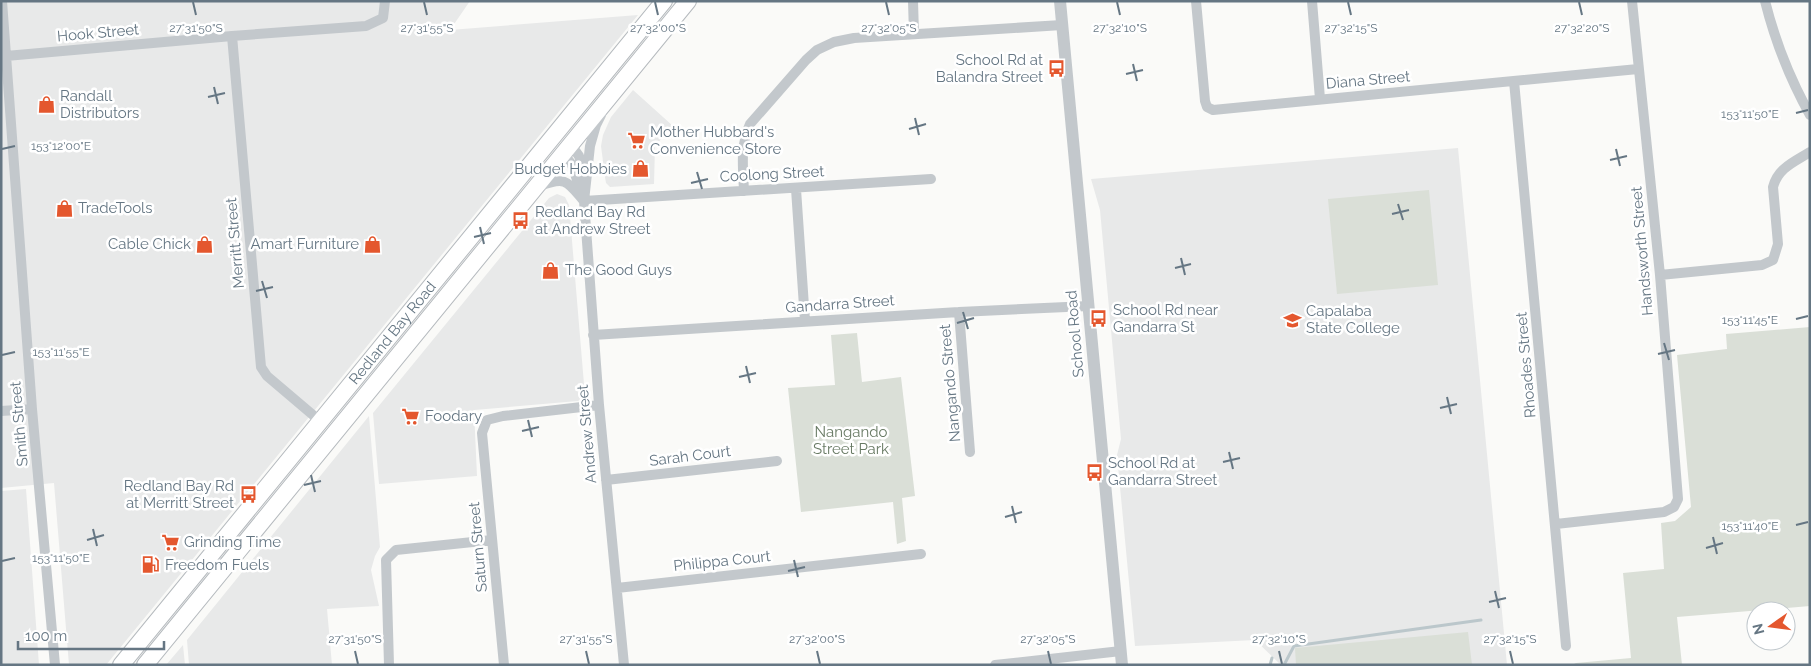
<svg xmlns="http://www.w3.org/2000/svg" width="1811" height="666" viewBox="0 0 1811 666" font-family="Raleway,sans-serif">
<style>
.built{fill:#e8e9e9}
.green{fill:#dadfd7}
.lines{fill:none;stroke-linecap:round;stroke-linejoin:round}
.stream{stroke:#bbc7cb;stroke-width:3}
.primary-casing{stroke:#b5babe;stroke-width:18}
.minor{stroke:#c3c8cc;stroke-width:10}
.tertiary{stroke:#c3c8cc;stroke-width:12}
.primary{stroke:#fff;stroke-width:16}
.ticks{fill:none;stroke:#657683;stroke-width:2}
.labels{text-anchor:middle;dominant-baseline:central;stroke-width:5;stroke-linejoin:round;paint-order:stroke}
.street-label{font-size:15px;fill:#657683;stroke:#fff}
.poi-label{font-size:15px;fill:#657683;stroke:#fff;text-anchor:start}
.park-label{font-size:15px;fill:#687a64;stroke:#fff}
.ticks-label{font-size:12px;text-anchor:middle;fill:#657683;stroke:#fff;stroke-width:5;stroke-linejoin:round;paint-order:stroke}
</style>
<rect width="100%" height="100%" fill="#fafaf8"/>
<!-- built -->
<path class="built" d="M1 1H470L450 30 638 15 106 665H69L54 483 1 488Z
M633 90 673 126 655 146 654 184 610 187 606 183 605 177 601 146 603 135 611 117Z
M1458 148 1507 665H1281L1255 640 1135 646 1117 455 1121 439 1100 210 1091 179Z
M557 194 565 197 569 205 585 396 578 401 474 410 477 476 379 484 373 413 549 198Z
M369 416 380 547 375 556 371 570 379 606 327 609 332 665H189L187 640Z
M26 489 39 665H1V491Z
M183 645 185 665H166Z"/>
<!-- green -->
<path class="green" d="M1429 190 1438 285 1337 294 1328 199Z
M1810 327V606L1677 617 1682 665H1572L1576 663 1631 658 1623 573 1664 569 1661 523 1675 521 1691 507 1677 355 1727 349 1726 334Z
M857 333 862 382 901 377 915 496 902 498 906 541 897 544 893 502 801 512 788 388 835 385 831 335Z
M1468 632 1472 665H1296L1295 648Z"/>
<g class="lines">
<!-- stream -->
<path class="stream" d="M1270 665 1272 658
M1284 665 1294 646 1481 620"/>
<defs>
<g id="primary">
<path id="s1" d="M121 665 664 1"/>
<path d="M145 665 688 1"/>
</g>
</defs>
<!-- primary casing -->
<use href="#primary" class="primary-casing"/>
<!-- minor -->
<path class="minor" d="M2 1 32 409 55 665
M913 1 914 34
M1196 1 1205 101 1207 107 1213 110 1638 69
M1312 1 1320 99
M1765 1C1775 41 1790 79 1810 115
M232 36 261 367 267 376 320 421
M6 56 232 36 366 26 383 18 385 1
M1514 81 1566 646
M601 115 596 125 590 146 584 201 599 405 624 665
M571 145 579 156 585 177
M564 154 572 165 582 195
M540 186C566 176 567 181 584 201
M796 189 805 321
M744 191C743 167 740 146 750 124L806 60 817 50 834 42 854 38 1062 25
M584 201 931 179
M1660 275 1762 265 1773 260 1778 244 1773 187C1778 168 1794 162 1810 152
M959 312 970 452
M593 335 959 312 1089 306
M1 411 32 409
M606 480 777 461
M1556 524 1664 512 1674 507 1678 499 1660 275 1632 1
M617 588 921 554
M389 665 386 560 396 550 492 540
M504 665 482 433 487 420 503 416 599 405
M995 665 1121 651"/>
<!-- tertiary -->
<path class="tertiary" d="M1060 1 1122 665"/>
<!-- primary -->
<use href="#primary" class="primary"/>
</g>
<!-- ticks -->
<path class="ticks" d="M193 2 196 15M424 2 427 15M655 2 658 15M886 2 889 15M1117 2 1120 15M1348 2 1351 15M1579 2 1582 15M1133 64 1137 81M1126 74 1143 70M214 87 218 104M208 97 225 93M1796 113 1808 110M915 118 919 135M909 129 926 124M2 149 15 146M1616 149 1620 166M1610 160 1627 156M697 172 702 189M691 183 708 179M1398 204 1403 220M1392 214 1409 210M480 227 484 244M474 237 491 233M1181 258 1185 275M1175 268 1191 264M262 281 267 298M256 291 273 287M963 312 968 329M1796 319 1808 316M957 323 974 318M1664 343 1669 360M1658 354 1675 350M2 355 15 352M746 366 750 383M739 377 756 373M1447 397 1451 414M1440 408 1457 404M528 420 532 437M522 431 539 427M1229 452 1233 469M1223 462 1240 458M311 475 315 492M304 485 321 481M1012 506 1016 523M1005 517 1022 512M1796 525 1808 522M93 529 97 546M1713 537 1717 554M87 540 104 535M1706 548 1723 543M794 560 798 577M2 561 15 558M788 571 805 567M1495 591 1499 608M1489 602 1506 598M355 651 358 664M586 651 589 664M817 651 820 664M1048 651 1051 664M1279 651 1282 664M1510 651 1513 664"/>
<!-- icons -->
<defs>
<symbol id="bus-bare" viewBox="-9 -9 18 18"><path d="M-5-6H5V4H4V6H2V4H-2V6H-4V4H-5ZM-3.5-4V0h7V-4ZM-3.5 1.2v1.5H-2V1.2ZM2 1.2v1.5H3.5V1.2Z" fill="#e4572e" stroke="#fff" stroke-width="2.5" paint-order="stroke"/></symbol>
<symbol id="shop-bare" viewBox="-9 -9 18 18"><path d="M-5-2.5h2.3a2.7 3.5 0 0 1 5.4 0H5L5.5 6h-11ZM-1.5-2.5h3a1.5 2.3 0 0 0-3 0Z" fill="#e4572e" stroke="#fff" stroke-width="2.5" paint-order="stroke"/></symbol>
<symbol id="supermarket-bare" viewBox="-9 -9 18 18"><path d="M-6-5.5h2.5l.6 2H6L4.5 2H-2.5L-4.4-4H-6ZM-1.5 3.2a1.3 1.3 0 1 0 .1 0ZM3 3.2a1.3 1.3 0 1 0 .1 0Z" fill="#e4572e" stroke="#fff" stroke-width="2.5" paint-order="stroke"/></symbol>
<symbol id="school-bare" viewBox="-9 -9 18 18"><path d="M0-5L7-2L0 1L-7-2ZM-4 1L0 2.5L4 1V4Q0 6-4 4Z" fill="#e4572e" stroke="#fff" stroke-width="2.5" paint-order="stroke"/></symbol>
<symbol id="fuel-bare" viewBox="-9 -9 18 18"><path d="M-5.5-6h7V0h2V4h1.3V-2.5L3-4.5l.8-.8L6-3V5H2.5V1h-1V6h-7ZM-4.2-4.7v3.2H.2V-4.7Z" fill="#e4572e" stroke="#fff" stroke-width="2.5" paint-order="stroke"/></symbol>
</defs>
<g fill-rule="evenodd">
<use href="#bus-bare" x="1044" y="56" width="25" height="25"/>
<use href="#shop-bare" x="34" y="92" width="25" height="25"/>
<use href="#supermarket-bare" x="624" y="128" width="25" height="25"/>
<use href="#shop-bare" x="628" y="156" width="25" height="25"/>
<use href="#shop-bare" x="52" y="196" width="25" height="25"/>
<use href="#bus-bare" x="508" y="208" width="25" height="25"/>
<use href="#shop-bare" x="192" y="232" width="25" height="25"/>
<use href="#shop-bare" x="360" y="232" width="25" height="25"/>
<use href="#shop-bare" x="538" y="258" width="25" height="25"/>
<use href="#bus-bare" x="1086" y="306" width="25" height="25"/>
<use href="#school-bare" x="1280" y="308" width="25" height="25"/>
<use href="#supermarket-bare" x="398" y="404" width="25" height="25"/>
<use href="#bus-bare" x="1082" y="460" width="25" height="25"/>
<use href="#bus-bare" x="236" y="482" width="25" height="25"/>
<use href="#supermarket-bare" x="158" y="530" width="25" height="25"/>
<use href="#fuel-bare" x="138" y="552" width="25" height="25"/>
</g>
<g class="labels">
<!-- street labels -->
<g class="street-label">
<text transform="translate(98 33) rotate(-5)">Hook Street</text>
<text transform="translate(1368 80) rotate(-5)">Diana Street</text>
<text transform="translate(772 174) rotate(-3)">Coolong Street</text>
<text transform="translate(235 243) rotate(-95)">Merritt Street</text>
<text transform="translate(1642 251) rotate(-95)">Handsworth Street</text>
<text transform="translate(840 304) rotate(-4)">Gandarra Street</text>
<text stroke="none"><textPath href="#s1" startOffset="429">Redland Bay Road</textPath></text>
<text transform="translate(1075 334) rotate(-95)">School Road</text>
<text transform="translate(1526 365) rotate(-95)">Rhoades Street</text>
<text transform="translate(950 383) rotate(-95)">Nangando Street</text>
<text transform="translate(19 424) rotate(-95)">Smith Street</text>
<text transform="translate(587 434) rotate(-95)">Andrew Street</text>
<text transform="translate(690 456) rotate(-7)">Sarah Court</text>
<text transform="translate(478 547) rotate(-95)">Saturn Street</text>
<text transform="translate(722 561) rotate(-6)">Philippa Court</text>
</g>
<!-- poi labels -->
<g class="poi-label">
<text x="1043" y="60" text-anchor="end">School Rd at<tspan x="1043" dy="17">Balandra Street</tspan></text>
<text x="60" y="96">Randall<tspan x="60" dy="17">Distributors</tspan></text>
<text x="650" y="132">Mother Hubbard's<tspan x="650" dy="17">Convenience Store</tspan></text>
<text x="627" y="169" text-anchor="end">Budget Hobbies</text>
<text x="78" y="208">TradeTools</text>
<text x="535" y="212">Redland Bay Rd<tspan x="535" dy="17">at Andrew Street</tspan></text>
<text x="191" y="244" text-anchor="end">Cable Chick</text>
<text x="359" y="244" text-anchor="end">Amart Furniture</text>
<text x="565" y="270">The Good Guys</text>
<text x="1113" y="310">School Rd near<tspan x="1113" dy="17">Gandarra St</tspan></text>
<text x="1306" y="311">Capalaba<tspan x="1306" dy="17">State College</tspan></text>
<text x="425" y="416">Foodary</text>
<text x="1108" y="463">School Rd at<tspan x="1108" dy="17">Gandarra Street</tspan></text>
<text x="234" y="486" text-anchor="end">Redland Bay Rd<tspan x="234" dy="17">at Merritt Street</tspan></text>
<text x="184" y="542">Grinding Time</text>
<text x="165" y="565">Freedom Fuels</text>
</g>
<!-- park labels -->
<g class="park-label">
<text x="851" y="432">Nangando<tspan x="851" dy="17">Street Park</tspan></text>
</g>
</g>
<g class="ticks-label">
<text x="196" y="32">27°31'50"S</text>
<text x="427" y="32">27°31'55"S</text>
<text x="658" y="32">27°32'00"S</text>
<text x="889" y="32">27°32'05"S</text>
<text x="1120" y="32">27°32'10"S</text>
<text x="1351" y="32">27°32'15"S</text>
<text x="1582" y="32">27°32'20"S</text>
<text x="1750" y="118">153°11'50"E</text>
<text x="61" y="150">153°12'00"E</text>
<text x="1750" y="324">153°11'45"E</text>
<text x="61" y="356">153°11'55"E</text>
<text x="1750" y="530">153°11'40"E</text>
<text x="61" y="562">153°11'50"E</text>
<text x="355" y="643">27°31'50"S</text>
<text x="586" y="643">27°31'55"S</text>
<text x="817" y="643">27°32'00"S</text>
<text x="1048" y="643">27°32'05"S</text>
<text x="1279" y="643">27°32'10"S</text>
<text x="1510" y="643">27°32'15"S</text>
</g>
<!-- border -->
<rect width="1811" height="666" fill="none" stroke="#657683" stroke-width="5"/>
<!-- north arrow -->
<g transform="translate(1771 626) rotate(256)"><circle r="24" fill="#ffffff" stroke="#c1c8cd"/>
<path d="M0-4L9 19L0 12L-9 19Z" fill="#e4572e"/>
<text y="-8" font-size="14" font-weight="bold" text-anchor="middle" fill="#657683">N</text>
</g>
<!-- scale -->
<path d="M18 641v8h146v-8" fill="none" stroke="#657683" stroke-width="2.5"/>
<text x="25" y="641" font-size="15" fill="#657683" stroke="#ffffff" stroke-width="4" paint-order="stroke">100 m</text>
</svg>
